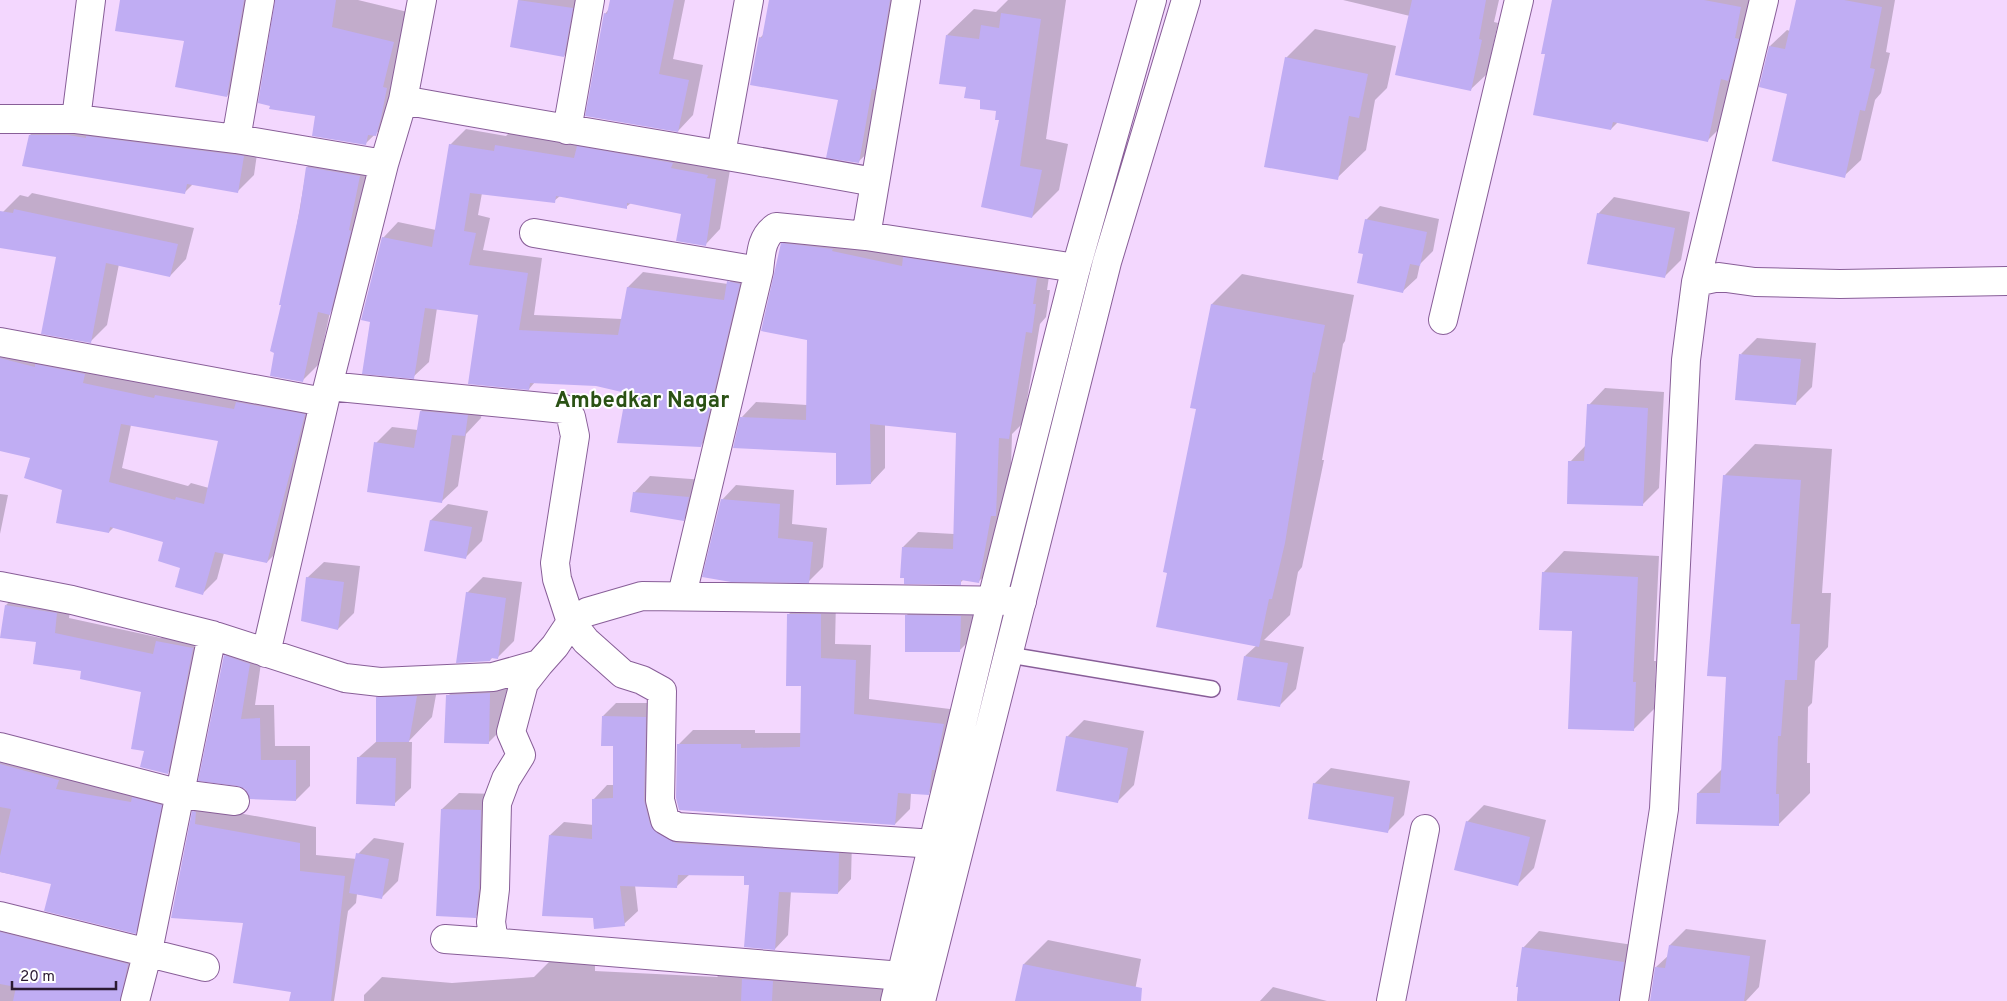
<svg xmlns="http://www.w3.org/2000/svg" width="2007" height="1001" viewBox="0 0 2007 1001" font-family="Overpass,sans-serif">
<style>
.shadow{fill:#0003;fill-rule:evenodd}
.building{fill:#c0adf3;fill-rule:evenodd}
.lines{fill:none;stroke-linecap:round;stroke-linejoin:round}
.service-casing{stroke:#885e98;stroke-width:18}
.minor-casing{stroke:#885e98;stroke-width:30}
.secondary-casing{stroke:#885e98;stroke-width:30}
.service{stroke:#fff;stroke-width:15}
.minor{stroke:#fff;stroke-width:28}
.secondary{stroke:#fff;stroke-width:28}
.labels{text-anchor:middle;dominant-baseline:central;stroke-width:4;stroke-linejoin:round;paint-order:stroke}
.district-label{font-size:22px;font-weight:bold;fill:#2a5114;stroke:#fff}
</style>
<rect width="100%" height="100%" fill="#f3d7fe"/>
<!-- shadow -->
<path class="shadow" d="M121 0H265L253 70 227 96 185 40Z
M276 0H358L420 15 402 108 365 144Z
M519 0H587L580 39 564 56 511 46Z
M611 0H685L673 59 703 65 693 115 678 131 605 14 609 9Z
M770 0H903L875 146 858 162 839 99 760 38 764 34Z
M1008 0H1066L1046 139 1068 144 1059 190 1032 217 998 110 967 86 947 35 974 9 996 12Z
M1343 0H1499L1494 22 1498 23 1487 74 1470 90 1410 16Z
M1557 0H1757L1727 121 1707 141 1618 122 1611 129Z
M1797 0H1895L1886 52 1890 53 1881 93 1875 100 1861 160 1844 176 1789 93 1770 46 1787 30 1790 31Z
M1315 29 1396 46 1387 88 1375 100 1366 150 1337 178 1286 58Z
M46 119 259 140 254 175 237 192 193 184 185 192 30 135Z
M466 129 506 136 512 130 731 164 720 229 705 245 683 213 631 203 626 207 560 196 554 201 482 193 478 215 490 218 483 250 542 258 534 315 622 319 628 287 643 272 728 284 743 267 754 269 716 430 701 445 627 392 596 385 535 382 529 389 479 314 437 308 429 362 413 377 383 238 398 222 436 230 450 145Z
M324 151 375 160 346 297 330 312 319 364 302 381 283 304 307 167Z
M32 193 194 228 186 259 170 276 119 264 107 325 90 342 57 255 0 246 3 212 20 195 28 197Z
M1614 197 1690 212 1681 260 1664 277 1598 214Z
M1380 206 1439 219 1433 251 1420 264 1417 278 1403 291 1365 253 1366 220Z
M797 229 1051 263 1047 290H1050L1046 317 1040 324 1023 423 1012 434 1010 500 994 567 979 581 964 579 960 583 903 547 918 532 954 534 958 432 885 424V468L871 483 837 452 742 417 756 402 807 405 809 339 782 244Z
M1242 274 1354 295 1345 341 1343 344 1322 460H1324L1302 567 1298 572 1290 615 1264 640 1304 647 1296 689 1280 705 1245 656 1257 645 1198 408 1212 304Z
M1757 338 1816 343 1812 387 1796 403 1741 354Z
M0 341 318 400 281 548 267 562 224 553 217 579 203 593 165 541 114 527 109 532 32 457 0 449ZM131 425 219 440 209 488 191 483 188 486 122 468Z
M1605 388 1664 392 1659 488 1642 505 1570 462 1586 445 1589 405Z
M437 395 484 399 481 418 466 434 458 486 441 502 376 443 392 427 418 430 421 411Z
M1755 444 1832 449 1822 593H1831L1828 647 1815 661 1812 703 1808 707 1807 763H1810V793L1778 825 1698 793 1722 769 1728 676 1724 476Z
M650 476 705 480 700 503 683 520 634 493Z
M736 485 794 490 792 524 827 528 823 567 809 581 722 500Z
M0 494 8 495 0 534Z
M448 504 488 511 482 541 465 558 426 550 431 520Z
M1564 551 1659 556 1654 661H1656L1654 709 1633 730 1573 630 1543 573Z
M324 562 360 566 354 613 338 629 307 578Z
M483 577 522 582 514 641 498 657H493L490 660 467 593Z
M21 590 72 598 69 618 161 638 172 627 208 634 183 758 167 773 146 750 143 691 83 670 37 641 6 605Z
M804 599 836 600 835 644 871 645 869 699 958 710 943 778 928 794 911 793 910 809 895 824 678 745 693 730H755V733H802V684L789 614Z
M922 599 977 600 976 634 960 650 906 616Z
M239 642 263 649 255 705H274L275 746H310V786L296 800 251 798 225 656Z
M513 669 512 719 488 743 448 696 472 672Z
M440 673 432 717 408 742H412L411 788 394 804 359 757 377 741 378 698 402 674Z
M616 703H659L666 815 852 840 851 879 838 893 791 891 788 935 775 949 745 875 690 874 677 886 635 885 638 911 624 924 594 917 550 835 564 822 594 825V799L607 785H615L614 745 603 716Z
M1084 720 1144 731 1134 785 1118 801 1067 737Z
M0 738 178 788 152 915 135 932 52 883 0 872Z
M1331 768 1410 781 1404 815 1388 831 1314 784Z
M459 793 497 794 492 900 475 917 442 809Z
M210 795 211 808 316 827V855L357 859 358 854 374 838 404 843 398 881 381 898 357 894 356 903 348 911 334 1001H291L292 991 244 922 172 917 193 812Z
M1484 805 1546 820 1534 868 1518 884 1467 822Z
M0 908 145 947 135 1001H0Z
M1686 929 1766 940 1759 987 1746 1001H1724L1656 967 1669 955 1670 945Z
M1539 931 1640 946 1633 1001H1517L1523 948Z
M1048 940 1141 959 1133 1001H1016L1024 964Z
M551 960 595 965V971L717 977 720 974 887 980 886 1001H364V995L382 977 452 983 534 977Z
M1273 987 1327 1001H1260Z"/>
<!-- building -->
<path class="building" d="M120 0H244L227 97 175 87 184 41 115 31Z
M275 0H336L332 27 394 42 383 87 387 88 381 118 376 136 368 135 366 145 312 136 315 116 269 109 270 106 258 103Z
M518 0 573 8 564 57 510 47Z
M610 0H674L659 74 689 80 678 132 585 116 604 13 607 14Z
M769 0H890L875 90 872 89 859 163 826 158 838 100 750 85 759 37 762 38Z
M1412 0H1486L1479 39 1482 40 1471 91 1395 75Z
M1552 0H1704L1741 7 1735 38 1739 39 1728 81 1721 79 1708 142 1613 122 1611 130 1533 115 1545 54H1541Z
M1796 0H1844L1882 7 1870 68 1875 69 1865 111 1860 110 1845 178 1772 161 1787 94 1759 87 1769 46 1785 49Z
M1001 13 1041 19 1020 166 1042 170 1032 218 981 207 999 120H995L996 111 980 109V100L964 98 966 87 939 84 946 35 979 39 981 25 999 28Z
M1285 57 1368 74 1359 118 1349 116 1338 180 1264 167Z
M29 135H68L86 138V136L244 156 238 193 187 184 185 194 22 166Z
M449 144 494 151 495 145 574 158 577 146 673 163 671 168 708 175 707 178 716 179 706 246 676 241 681 214 627 203V209L556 196 555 203 470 193 464 231 476 233 469 265 528 273 519 330 618 335 627 287 724 300 727 281 740 284 701 447 617 443 626 393 596 386 530 383 529 390 468 384 478 315 425 308 414 379 362 374 370 322 361 320 382 237 432 247Z
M306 167 360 176 349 230 351 231 330 315 318 312 303 382 270 376 274 353 270 351 281 305H279L300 209Z
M14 209 178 244 170 277 106 263 91 343 41 334 56 257 0 248V211L13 213Z
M1597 213 1675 228 1665 278 1587 264Z
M1365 219 1427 232 1420 266 1410 264 1403 293 1357 283 1363 254 1358 253Z
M781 243 833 249 832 251 902 266 903 257 1037 278 1033 304H1036L1032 333 1026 332 1009 439 999 438 996 516H991L979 583 961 580V585L904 584V578H900L902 547 953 549 956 433 870 424 871 484 836 485V453L733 448 740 417 806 420 807 340 761 331Z
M1211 304 1325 325 1315 373 1313 372 1285 543 1272 599H1269L1259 647 1156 627 1167 573 1163 572 1196 409 1190 408Z
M1739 354 1801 359 1796 405 1735 400Z
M0 358 35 367V364L85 374 83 383 154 398 155 395 234 409 236 402 305 414 267 563 215 552 203 595 175 587 180 568 158 561 163 542 110 527 109 533 56 523 62 490 24 478 30 458 0 451ZM121 424 218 441 204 504 176 497 175 500 109 482Z
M1587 404 1648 408 1643 506 1567 504 1568 461H1584Z
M420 411 468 415 465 436 452 435 442 503 367 492 374 442 414 448Z
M1723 475 1801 480 1791 624H1800L1797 680H1785L1781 736H1778L1776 794H1779V826L1696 824 1697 793H1720L1726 677 1707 676Z
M633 492 689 497 684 521 630 512Z
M721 499 780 504 778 538 813 542 809 583 731 582 702 577Z
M430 520 472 527 466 559 424 551Z
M1542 572 1638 577 1633 682H1636L1634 731 1568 729 1572 631 1539 630Z
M306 577 344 582 338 630 301 621Z
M466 592 506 598 498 659 491 658 490 661 456 663Z
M5 605 57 613 55 633 153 654 156 641 193 648 168 774 140 767 144 751 131 749 141 692 80 679 81 671 33 664 36 642 0 638Z
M787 614H821V658L856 660 854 714 944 724 935 770H932L929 795 898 793 895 825 679 810 676 798 677 744H741V748L800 747 801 686H786Z
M905 615 961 616 960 652H905Z
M224 655 250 664 241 719 260 718 261 760H296V801L250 799 245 789 237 786 198 781Z
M1244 656 1288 663 1280 707 1237 700Z
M490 693 489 744 444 743 446 695Z
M417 696 409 742H376V697Z
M602 716 646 717 644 800 650 824 657 833 676 843 839 853 838 894 779 892 775 950 744 947 749 885H744V876L678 875 677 888 620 886 625 926 594 929 593 918 542 916 549 835 592 839V799L613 798V746H601Z
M1066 736 1128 748 1118 803 1056 791Z
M357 757 396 758 395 806 356 804Z
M0 764 59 780 56 789 131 802 132 797 162 805 136 934 44 911 51 884 0 872V856L11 809 0 807Z
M1313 783 1394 797 1388 833 1308 819Z
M441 809 481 810 479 888 476 918 436 916Z
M192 811 196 812 195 824 300 843V871L345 876 331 1001H289L291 992 233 983 243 923 171 918Z
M1466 821 1530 837 1518 886 1454 870Z
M356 853 389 859 382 899 349 893Z
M0 932 128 964 120 1001H13L16 987 0 984Z
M1669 945 1750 956 1744 1001H1650L1655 967 1665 968Z
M1522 947 1624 962 1619 1001H1517L1518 987H1516Z
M1023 964 1142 988 1141 1001H1015Z
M742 979 773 981 772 1001H741Z"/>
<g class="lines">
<defs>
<path id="service" d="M1009 655 1212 689"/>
<path id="minor" d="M403 100C560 129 717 153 874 182
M0 119H76L236 139 384 164
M76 119 91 0
M567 130 590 0
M236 139 260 0
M721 154 749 0
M534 233 759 271
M866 236 906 0
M1696 282 1719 277 1755 282 1840 284 2007 281
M1443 320 1519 0
M0 342 324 402
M328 386 564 409 571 417 575 436 555 563 557 579 571 622 586 641 623 674 642 680 662 691 660 800 665 820 677 827 935 844
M0 586 72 600 212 635 345 678 380 682 493 677 539 664 555 646 571 622 587 612 642 596 1022 601
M682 595 759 271C761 254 761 237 776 227L866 236 1076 268
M266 653 328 386 384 164 403 100 422 0
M539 664 524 683 511 732 521 755 506 779 497 803 495 889 491 922 493 935 500 943 902 976
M0 747 181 794 235 801
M0 916 205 967
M445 939 500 943
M135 1001 148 951 212 635
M1391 1001 1425 829
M1634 1001 1664 809 1686 360 1696 282 1764 0"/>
<path id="secondary" d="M895 1001 992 599 1076 268 1152 0
M921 1001 1107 262 1186 0"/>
</defs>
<!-- service casing -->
<use href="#service" class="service-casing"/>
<!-- minor casing -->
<use href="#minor" class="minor-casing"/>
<!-- secondary casing -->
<use href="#secondary" class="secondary-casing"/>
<!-- service -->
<use href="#service" class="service"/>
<!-- minor -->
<use href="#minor" class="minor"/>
<!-- secondary -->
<use href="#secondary" class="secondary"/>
</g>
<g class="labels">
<!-- district labels -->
<g class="district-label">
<text x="642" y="401">Ambedkar Nagar</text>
</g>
</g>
<!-- scale -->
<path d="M12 981v8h104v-8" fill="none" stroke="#2b1a32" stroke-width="2.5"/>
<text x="20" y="981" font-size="15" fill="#2b1a32" stroke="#ffffff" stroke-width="4" paint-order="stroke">20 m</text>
</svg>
